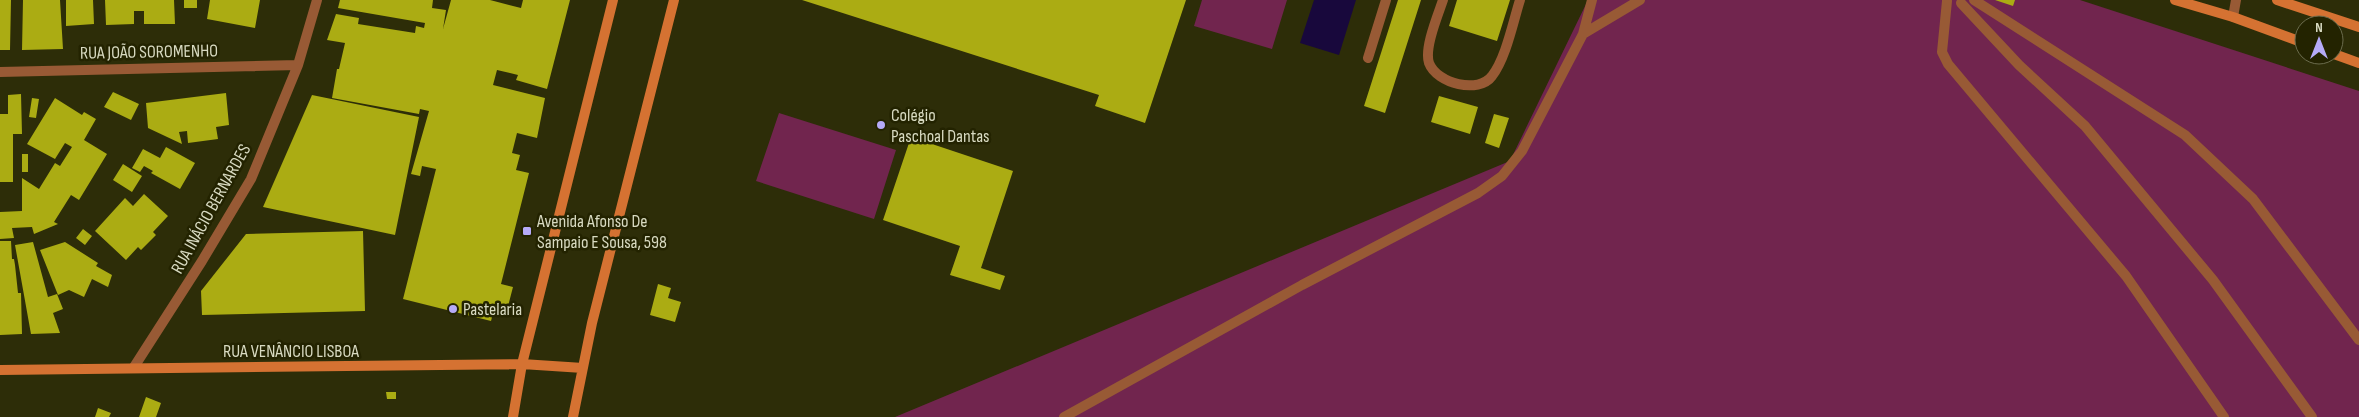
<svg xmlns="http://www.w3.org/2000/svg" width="2359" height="417" viewBox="0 0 2359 417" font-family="'Sofia Sans Condensed',sans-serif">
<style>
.green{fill:#71254e}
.water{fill:#18083c}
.building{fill:#abac13}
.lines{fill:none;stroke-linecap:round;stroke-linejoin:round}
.lane{stroke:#985a35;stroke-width:10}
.street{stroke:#985a35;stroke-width:10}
.secondary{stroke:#d57232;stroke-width:10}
.poi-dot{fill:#b6abf8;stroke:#232300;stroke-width:2}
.labels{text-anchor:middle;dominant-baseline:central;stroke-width:5;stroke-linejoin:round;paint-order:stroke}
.street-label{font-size:18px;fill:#d8dac1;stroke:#232300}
.poi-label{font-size:18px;fill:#d8dac1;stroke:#232300;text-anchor:start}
</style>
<rect width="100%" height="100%" fill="#2d2d08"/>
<!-- green -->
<path class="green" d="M1202 0H1287L1272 49 1194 26Z
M1588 0H2080L2359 91V417H895L1510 161Z
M779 113 896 150 874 219 756 181Z"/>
<!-- water -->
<path class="water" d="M1314 0H1356L1339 55 1300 43Z"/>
<!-- building -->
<path class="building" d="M0 0H11L10 50H0Z
M23 0H60L63 49 22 50Z
M66 0H93L94 24 66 26Z
M105 0H174L175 24H144V11H134V24L106 25Z
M184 0H197V8H184Z
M210 0H260L255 28 207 19Z
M340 0H433L432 8 446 10 443 29 451 0H490L521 8 523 0H570L547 89 516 80 518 75 497 70 493 85 545 98 537 138 517 133 512 153 520 155 516 170 529 173 501 284 513 287 507 310 495 306 491 321 403 299 436 169 422 166 420 176 411 174 429 111 420 109 419 114 332 98 337 69H339L345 43 327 40 336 14 359 18 358 24 415 33 416 26 424 28 425 23 338 8Z
M802 0H1186L1145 123 1095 106 1099 95Z
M1398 0H1421L1385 113 1364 106Z
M1457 0H1510L1497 41 1449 26Z
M1995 0H2015L2013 6Z
M113 92 139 104 131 120 104 107Z
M226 93 229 125 216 127 218 139 188 143 187 131 179 132 182 144 148 128 146 103Z
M21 94 22 134H13V182H0V114H8V95Z
M312 95 419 117 395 235 263 207Z
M1439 96 1478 107 1470 134 1431 122Z
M32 98 39 99 36 118 29 117Z
M55 98 82 115 84 112 96 119 84 140 107 154 79 200 71 195 54 222 58 224 34 234 32 227 12 228 14 238 0 239V212L22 211V178L39 189 55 163 60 166 72 147 65 143 55 159 27 144Z
M1494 114 1509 118 1499 148 1485 143Z
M911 137 1013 171 981 268 1005 276 1000 290 950 275 960 246 883 220Z
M166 147 195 163 180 189 151 173 153 171 144 166 140 172 132 168 143 149 160 158Z
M22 154H28V172H22Z
M123 164 142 176 132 192 113 180Z
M144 194 168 216 153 232 156 235 141 250 138 247 126 260 95 231 125 198 133 206Z
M83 229 92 236 85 245 76 238Z
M363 231 365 311 202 315 201 291 246 234Z
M0 241H11L12 259H14L15 265 18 293H21L22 334 0 335Z
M33 242 48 297 57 294 63 309 53 313 60 333 31 334 15 245Z
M65 242 98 263 96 266 112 275 108 287 92 279 84 297 69 290 58 295 40 250Z
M658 284 671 288 668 298 681 302 675 322 650 315Z
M386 392H396V399H387Z
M146 397 161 403 156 417H139Z
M98 408 111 413 109 417H95Z"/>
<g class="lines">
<!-- lane -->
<path class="lane" d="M1443 0C1438 15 1424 48 1429 63 1437 84 1479 94 1492 76 1506 58 1513 22 1520 0
M1974 0 2185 135 2253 199 2359 340
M1947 1 1942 52 1948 64 2126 276 2224 417
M1961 3 2019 65 2085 126 2213 280 2312 417
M1583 34 1592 0
M1368 58 1386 0
M1064 417 1302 285 1478 193 1502 176 1522 151 1583 34 1640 0"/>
<!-- street -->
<path class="street" d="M2233 17 2236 0
M0 72 298 65
M134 367 202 261 251 179 298 65 317 0"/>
<!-- secondary -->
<path class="secondary" d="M2175 0 2233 17 2304 43
M2277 0 2359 27
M2334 54 2359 63
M0 370 522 364 583 368
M513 417 522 364 613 0
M573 417 592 323 674 0"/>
</g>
<!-- markers -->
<g class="poi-dot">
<circle cx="881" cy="125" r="5"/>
<rect x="522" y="226" width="10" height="10" rx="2.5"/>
<circle cx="453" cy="309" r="5"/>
</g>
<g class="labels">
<!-- street labels -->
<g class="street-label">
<text transform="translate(149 52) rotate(-1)">RUA JOÃO SOROMENHO</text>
<text transform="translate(211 209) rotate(-61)">RUA INÁCIO BERNARDES</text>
<text x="291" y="351">RUA VENÂNCIO LISBOA</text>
</g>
<!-- poi labels -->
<g class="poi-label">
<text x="891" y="115">Colégio<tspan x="891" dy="21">Paschoal Dantas</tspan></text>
<text x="537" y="221">Avenida Afonso De<tspan x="537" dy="21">Sampaio E Sousa, 598</tspan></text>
<text x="463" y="309">Pastelaria</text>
</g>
</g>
<!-- north arrow -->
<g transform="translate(2319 40)"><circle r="24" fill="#232300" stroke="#6b6c4d"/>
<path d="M0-4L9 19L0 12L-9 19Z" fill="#b6abf8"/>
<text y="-8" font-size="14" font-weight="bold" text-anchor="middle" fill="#d8dac1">N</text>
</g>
</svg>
